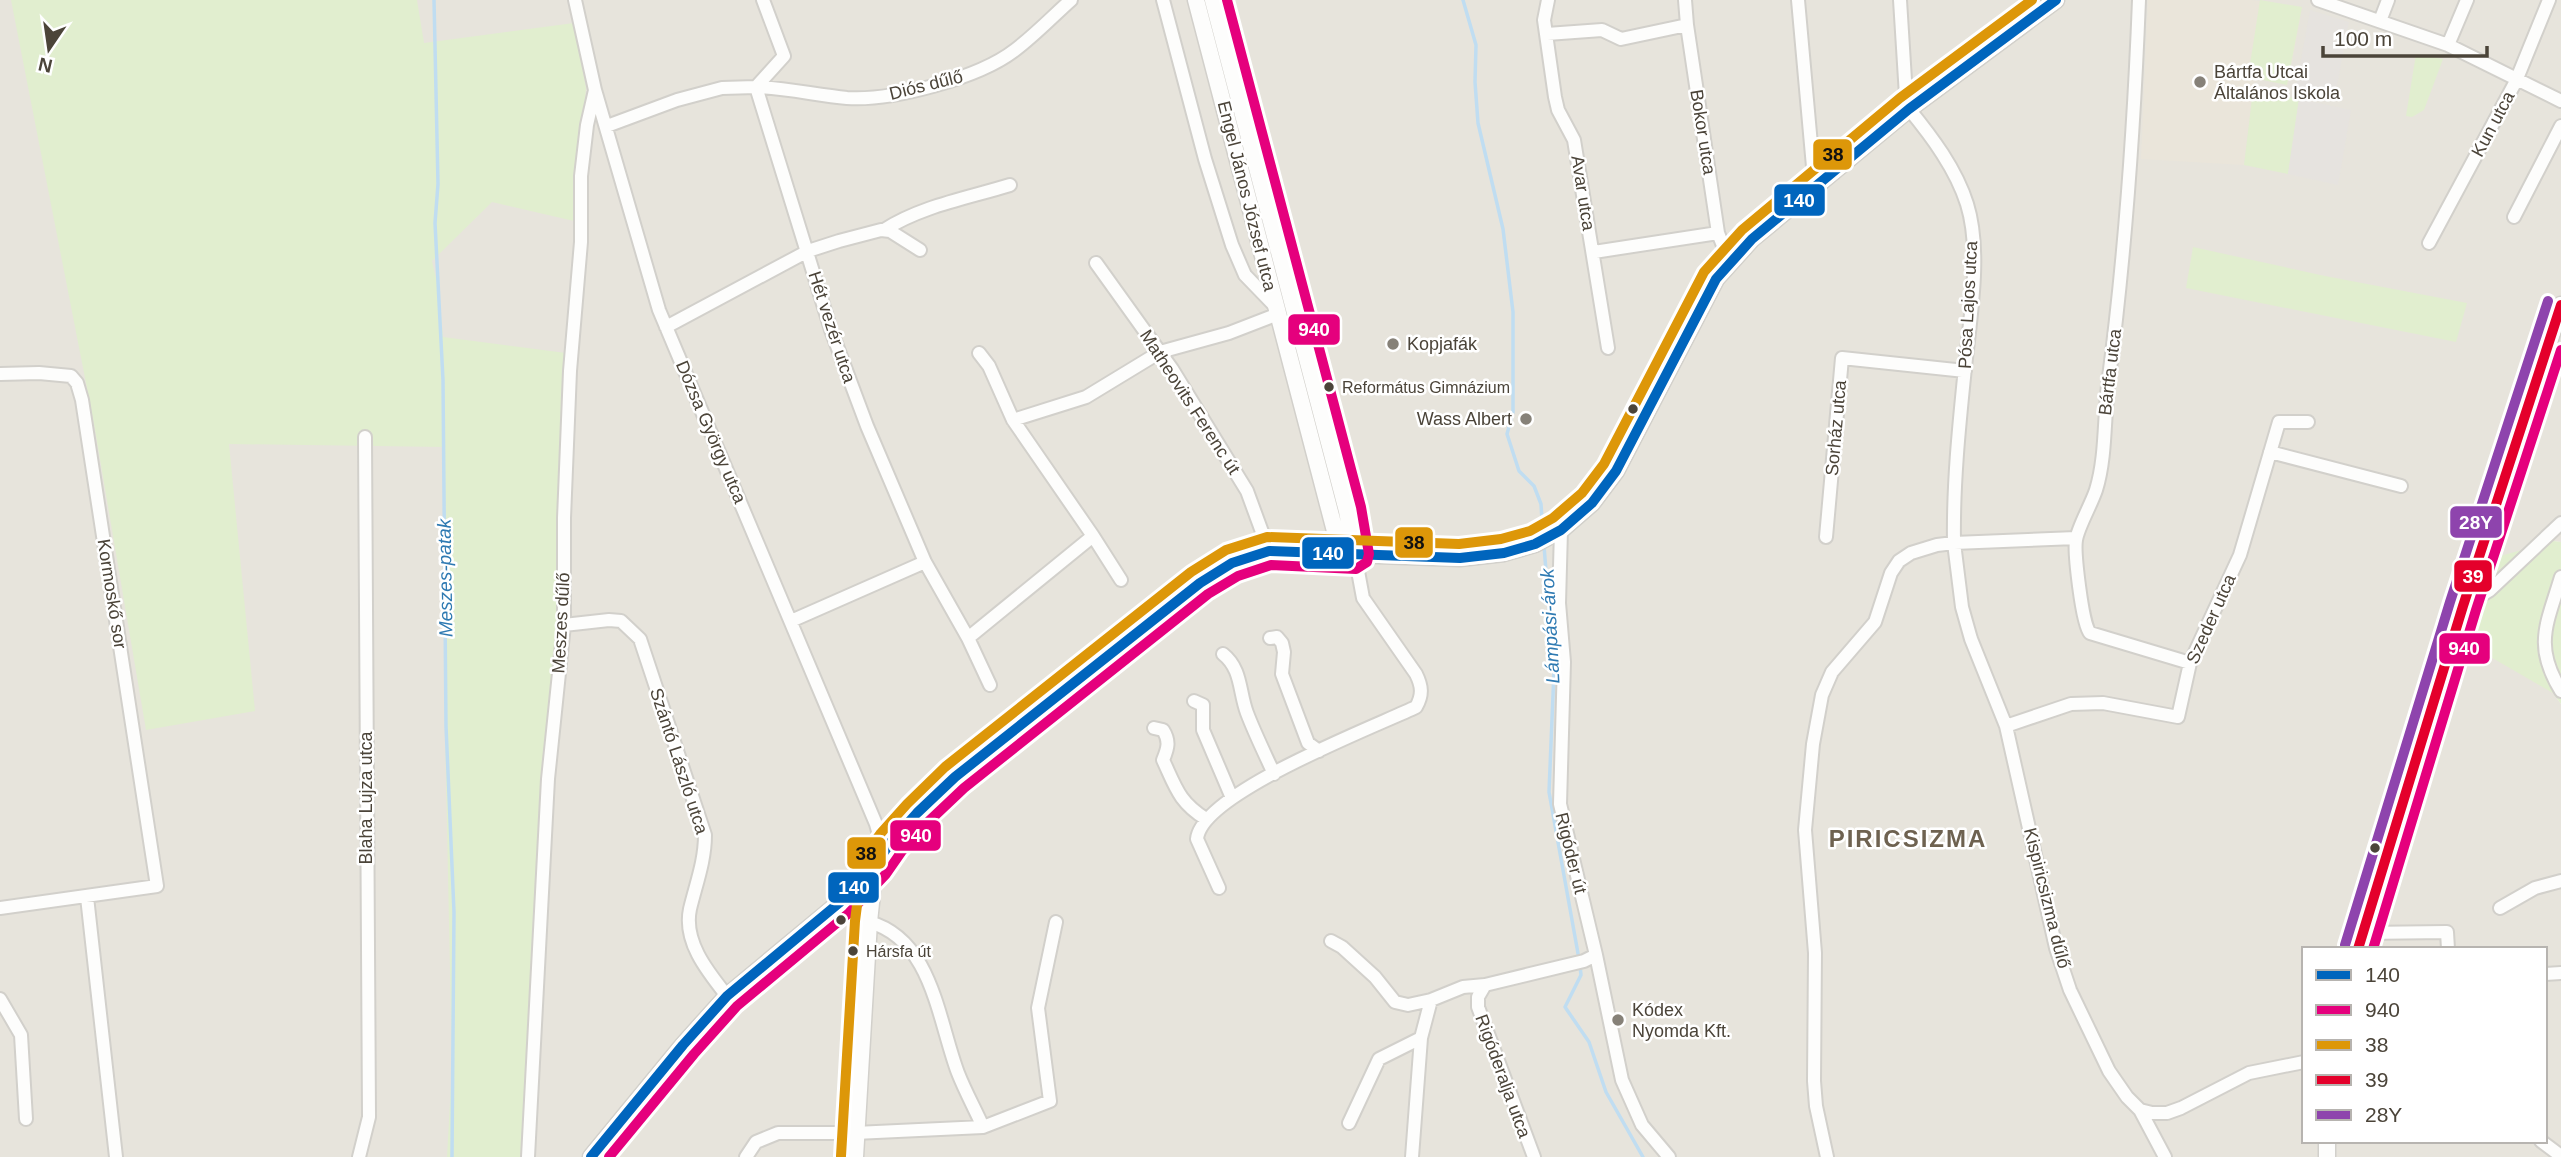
<svg xmlns="http://www.w3.org/2000/svg" width="2561" height="1157" viewBox="0 0 2561 1157" font-family="Arial,sans-serif">
<style>
.residential{fill:#e7e4dc;fill-rule:evenodd}
.education{fill:#eae5da}
.green{fill:#e1eecf}
.parking{fill:#e6e3df}
.lines{fill:none;stroke-linecap:round;stroke-linejoin:round}
.stream{stroke:#c0ddf1;stroke-width:3.5}
.minor-casing{stroke:#d2d0cb;stroke-width:16}
.tertiary-casing{stroke:#d2d0cb;stroke-width:19}
.minor{stroke:#fdfdfc;stroke-width:12}
.tertiary{stroke:#fdfdfc;stroke-width:16}
.bus-1-casing{stroke:#fff;stroke-width:16}
.bus-2-casing{stroke:#fff;stroke-width:16}
.bus-3-casing{stroke:#fff;stroke-width:16}
.bus-4-casing{stroke:#fff;stroke-width:16}
.bus-5-casing{stroke:#fff;stroke-width:16}
.bus-1{stroke:#0065bd;stroke-width:10}
.bus-2{stroke:#e5007d;stroke-width:10}
.bus-3{stroke:#dd9709;stroke-width:10}
.bus-4{stroke:#e4002b;stroke-width:10}
.bus-5{stroke:#8e44ad;stroke-width:10}
.poi-dot{fill:#868178;stroke:#fff;stroke-width:2.5}
.bus-dot{fill:#4b4439;stroke:#fff;stroke-width:2.5}
.labels{text-anchor:middle;dominant-baseline:central;stroke-width:5;stroke-linejoin:round;paint-order:stroke}
.bus-label{font-size:16px;fill:#4b4439;stroke:#fff;text-anchor:start}
.poi-label{font-size:18px;fill:#4b4439;stroke:#fff;text-anchor:start}
.street-label{font-size:18px;fill:#4b4439;stroke:#fff}
.water-label{font-size:19px;font-style:italic;fill:#2e7ab2;stroke:#fff}
.district-label{font-size:24px;font-weight:bold;letter-spacing:2px;fill:#6e6250;stroke:#fff}
.line-badge{stroke:#fff;stroke-width:2.5}
.badge-label{font-size:19px;text-anchor:middle;font-weight:bold;fill:#fff}
.pale-badge-label{font-size:19px;text-anchor:middle;font-weight:bold;fill:#111}
</style>
<rect width="100%" height="100%" fill="#f4f2ee"/>
<!-- residential -->
<path class="residential" d="M0 0H2561V542L2554 541 2553 693 2561 704V1157H0ZM2304 949H2545V1141H2304Z"/>
<!-- education -->
<path class="education" d="M2148 0H2251L2302 7 2288 85 2259 79 2254 84 2244 165 2141 159Z"/>
<!-- green -->
<path class="green" d="M11 0H417L424 43 574 23 586 88 574 221 492 202 432 261 438 287 443 337 566 353 564 625 524 1157H447L452 1065 444 685 445 447 229 444 255 711 146 730 94 424Z
M2260 0 2302 7 2287 85 2248 77Z
M2416 54 2443 59 2424 110 2412 117 2406 116Z
M2253 90 2299 99 2288 174 2244 165Z
M2193 247 2325 276 2467 303 2456 342 2186 288Z
M2554 541 2561 542V704L2553 693 2463 641 2497 557Z"/>
<!-- parking -->
<path class="parking" d="M2310 10 2349 22 2335 96 2296 87Z
M2299 99 2351 110 2338 185 2288 174Z"/>
<g class="lines">
<!-- stream -->
<path class="stream" d="M434 0 438 184 435 223 443 380 446 726 454 912 452 1157
M1463 0 1476 45 1475 82 1478 123 1503 229 1513 312V412L1507 434 1519 471 1534 486 1541 504 1543 535
M1544 546 1554 671 1549 792 1579 959
M1580 966 1581 975 1565 1007 1589 1042 1606 1092 1643 1157"/>
<defs>
<path id="minor" d="M575 0 595 90 659 310 876 824 884 852
M1163 0 1205 159 1232 245 1245 275 1275 306
M1548 0 1544 20 1555 97 1558 110 1574 140 1608 348
M1685 0 1687 25 1718 233 1730 263
M1798 0 1815 189
M2139 0C2134 129 2125 257 2108 385 2104 419 2106 458 2096 490 2091 505 2078 527 2076 540 2074 552 2082 624 2090 633L2190 663
M2318 0 2448 45 2561 101
M2380 21 2388 0
M1547 34 1602 30 1621 39 1687 25
M2448 45 2467 0
M607 126 677 100 722 88 756 87 784 56 763 0
M2514 217 2561 126
M884 230C921 206 968 198 1010 185
M2429 243 2516 81 2549 0
M1594 252 1718 233
M1096 263 1172 369 1247 491 1269 551
M666 327 808 251 839 241 881 230 890 231 920 250
M979 353 989 366 1013 420 1093 536 1121 580
M0 374 39 373 71 376 77 383 82 400 157 886 0 908
M1013 420 1086 397 1160 352 1229 333 1278 314
M2270 452 2401 486
M1561 530 1559 603 1564 662 1560 804 1596 955 1622 1080 1642 1125 1669 1157
M1826 537 1842 358 1965 371
M2076 538 1954 543 1962 607 1971 639 2006 726 2056 948 2070 990 2109 1071 2127 1097 2140 1110 2152 1113H2167L2181 1108 2249 1073 2304 1062
M2561 577C2547 624 2533 645 2561 691
M2463 606 2490 590 2561 523
M791 621 925 562
M564 625 609 620 621 621 640 639 705 835C705 861 696 884 690 909 683 942 708 972 727 996
M968 638 1093 536
M1270 638 1277 637 1282 643 1284 652 1282 674 1308 743 1319 751
M1223 654C1242 669 1239 692 1247 713 1255 734 1265 754 1274 774
M990 685 968 638 925 562 867 426 831 330 756 87C786 88 816 95 847 98 892 101 979 78 1015 50 1035 35 1053 16 1071 0
M1194 701 1203 705V730L1232 798
M2006 726 2071 704 2103 703 2178 717 2190 663 2240 555 2279 422H2308
M1154 728 1163 730C1170 741 1168 748 1163 760 1176 788 1179 802 1206 819
M1219 888 1197 839C1201 793 1374 727 1416 707 1423 695 1422 686 1416 674L1363 598 1355 555
M87 897 116 1157
M2500 908 2535 888 2561 881
M869 922C932 939 938 1020 958 1073 965 1091 975 1109 983 1127L1050 1101 1038 1008 1056 922
M2362 933 2447 932 2448 949
M1331 941 1342 947 1375 977 1395 1002 1408 1005 1431 1000 1463 987 1485 985
M2545 974 2561 973
M0 999 21 1035 26 1119
M2140 1110 2165 1157
M1349 1123 1379 1059 1421 1038 1431 1000
M2541 1141 2561 1156
M359 1157 369 1117 365 437
M528 1157 548 779 564 625V518L570 371 581 242V176L587 125 595 90
M746 1157 756 1142 778 1133H855L983 1127
M1412 1157 1421 1038
M1534 1157 1478 1007V997L1485 985 1584 961 1596 955
M1827 1157 1816 1106 1814 1081 1815 953 1805 830 1813 744 1822 695 1832 672 1875 622 1891 573 1899 561 1911 553 1937 545 1954 543C1953 485 1959 426 1965 368 1970 318 1982 252 1967 204 1956 169 1932 137 1909 109L1906 96 1900 0"/>
<path id="tertiary" d="M1196 0 1341 554
M1213 0 1347 511 1355 555
M2358 949 2463 606 2561 305
M591 1157 683 1045 727 996 839 903 875 865 891 842 917 813 955 777 1200 583 1232 563 1269 551 1460 558 1504 553 1535 544 1561 530 1592 503 1616 471 1716 279 1752 239 1909 109 2056 0
M855 1157 869 922 875 865
M2327 1157V1141"/>
</defs>
<!-- minor casing -->
<use href="#minor" class="minor-casing"/>
<!-- tertiary casing -->
<use href="#tertiary" class="tertiary-casing"/>
<!-- minor -->
<use href="#minor" class="minor"/>
<!-- tertiary -->
<use href="#tertiary" class="tertiary"/>
<defs>
<path id="bus-1" d="M591 1157 683 1045 727 996 839 903 875 865 891 842 917 813 955 777 1200 583 1232 563 1269 551 1460 558 1504 553 1535 544 1561 530 1592 503 1616 471 1716 279 1752 239 1909 109 2056 0"/>
<path id="bus-2" d="M2373 949 2476 610 2561 350
M609 1157 694 1054 737 1006 849 913 886 874 902 851 927 823 964 788 1208 594 1238 576 1271 565 1356 569 1367 562 1369 554 1361 507 1227 0"/>
<path id="bus-3" d="M841 1156 855 921 863 858 881 833 907 804 945 767 1191 572 1226 550 1267 537 1459 544 1501 539 1530 531 1553 518 1582 493 1604 464 1704 272 1742 230 1900 98 2032 0"/>
<path id="bus-4" d="M2358 949 2463 606 2561 305"/>
<path id="bus-5" d="M2345 945 2450 602 2548 301"/>
</defs>
<!-- bus-1 casing -->
<use href="#bus-1" class="bus-1-casing"/>
<!-- bus-2 casing -->
<use href="#bus-2" class="bus-2-casing"/>
<!-- bus-3 casing -->
<use href="#bus-3" class="bus-3-casing"/>
<!-- bus-4 casing -->
<use href="#bus-4" class="bus-4-casing"/>
<!-- bus-5 casing -->
<use href="#bus-5" class="bus-5-casing"/>
<!-- bus-1 -->
<use href="#bus-1" class="bus-1"/>
<!-- bus-2 -->
<use href="#bus-2" class="bus-2"/>
<!-- bus-3 -->
<use href="#bus-3" class="bus-3"/>
<!-- bus-4 -->
<use href="#bus-4" class="bus-4"/>
<!-- bus-5 -->
<use href="#bus-5" class="bus-5"/>
</g>
<!-- markers -->
<g class="poi-dot">
<circle cx="2200" cy="82" r="7"/>
<circle cx="1393" cy="344" r="7"/>
<circle cx="1526" cy="419" r="7"/>
<circle cx="1618" cy="1020" r="7"/>
</g>
<g class="bus-dot">
<circle cx="1329" cy="387" r="6"/>
<circle cx="1633" cy="409" r="6"/>
<circle cx="2375" cy="848" r="6"/>
<circle cx="841" cy="920" r="6"/>
<circle cx="853" cy="951" r="6"/>
</g>
<g class="labels">
<!-- bus labels -->
<g class="bus-label">
<text x="1342" y="387">Református Gimnázium</text>
<text x="866" y="951">Hársfa út</text>
</g>
<!-- poi labels -->
<g class="poi-label">
<text x="2214" y="72">Bártfa Utcai<tspan x="2214" dy="21">Általános Iskola</tspan></text>
<text x="1407" y="344">Kopjafák</text>
<text x="1512" y="419" text-anchor="end">Wass Albert</text>
<text x="1632" y="1010">Kódex<tspan x="1632" dy="21">Nyomda Kft.</tspan></text>
</g>
<!-- street labels -->
<g class="street-label">
<text transform="translate(926 85) rotate(-14)">Diós dűlő</text>
<text transform="translate(2493 124) rotate(-62)">Kun utca</text>
<text transform="translate(1703 132) rotate(81)">Bokor utca</text>
<text transform="translate(1583 193) rotate(81)">Avar utca</text>
<text transform="translate(1247 196) rotate(76)">Engel János József utca</text>
<text transform="translate(1968 305) rotate(-87)">Pósa Lajos utca</text>
<text transform="translate(832 327) rotate(72)">Hét vezér utca</text>
<text transform="translate(2110 372) rotate(-83)">Bártfa utca</text>
<text transform="translate(1190 402) rotate(57)">Matheovits Ferenc út</text>
<text transform="translate(1836 428) rotate(-85)">Sorház utca</text>
<text transform="translate(711 432) rotate(67)">Dózsa György utca</text>
<text transform="translate(112 594) rotate(81)">Kormoskő sor</text>
<text transform="translate(2211 619) rotate(-66)">Szeder utca</text>
<text transform="translate(561 623) rotate(-87)">Meszes dűlő</text>
<text transform="translate(679 761) rotate(72)">Szántó László utca</text>
<text transform="translate(366 798) rotate(-90)">Blaha Lujza utca</text>
<text transform="translate(1571 853) rotate(76)">Rigóder út</text>
<text transform="translate(2047 898) rotate(76)">Kispiricsizma dűlő</text>
<text transform="translate(1503 1076) rotate(70)">Rigóderalja utca</text>
</g>
<!-- water labels -->
<g class="water-label">
<text transform="translate(445 578) rotate(-91)">Meszes-patak</text>
<text transform="translate(1550 626) rotate(-93)">Lámpási-árok</text>
</g>
<!-- district labels -->
<g class="district-label">
<text x="1908" y="838">PIRICSIZMA</text>
</g>
</g>
<g class="line-badge">
<rect x="1812" y="138" width="41" height="33" rx="7" fill="#dd9709"/>
<rect x="1773" y="183" width="53" height="34" rx="7" fill="#0065bd"/>
<rect x="1287" y="313" width="54" height="33" rx="7" fill="#e5007d"/>
<rect x="2449" y="505" width="54" height="34" rx="7" fill="#8e44ad"/>
<rect x="1394" y="526" width="40" height="33" rx="7" fill="#dd9709"/>
<rect x="1301" y="536" width="54" height="34" rx="7" fill="#0065bd"/>
<rect x="2453" y="559" width="40" height="34" rx="7" fill="#e4002b"/>
<rect x="2438" y="632" width="53" height="33" rx="7" fill="#e5007d"/>
<rect x="889" y="819" width="53" height="33" rx="7" fill="#e5007d"/>
<rect x="846" y="836" width="41" height="34" rx="7" fill="#dd9709"/>
<rect x="827" y="871" width="53" height="33" rx="7" fill="#0065bd"/>
</g>
<g class="badge-label">
<text x="1799" y="207">140</text>
<text x="1314" y="336">940</text>
<text x="2476" y="529">28Y</text>
<text x="1328" y="560">140</text>
<text x="2473" y="583">39</text>
<text x="2464" y="655">940</text>
<text x="916" y="842">940</text>
<text x="854" y="894">140</text>
</g>
<g class="pale-badge-label">
<text x="1833" y="161">38</text>
<text x="1414" y="549">38</text>
<text x="866" y="860">38</text>
</g>
<!-- legend -->
<rect x="2302" y="947" width="245" height="196" fill="#ffffff" stroke="#b7b4b0" stroke-width="2"/>
<rect x="2316" y="970" width="35" height="10" fill="#0065bd" stroke="#b7b4b0" stroke-width="2"/>
<text x="2365" y="982" font-size="21" fill="#4b4439">140</text>
<rect x="2316" y="1005" width="35" height="10" fill="#e5007d" stroke="#b7b4b0" stroke-width="2"/>
<text x="2365" y="1017" font-size="21" fill="#4b4439">940</text>
<rect x="2316" y="1040" width="35" height="10" fill="#dd9709" stroke="#b7b4b0" stroke-width="2"/>
<text x="2365" y="1052" font-size="21" fill="#4b4439">38</text>
<rect x="2316" y="1075" width="35" height="10" fill="#e4002b" stroke="#b7b4b0" stroke-width="2"/>
<text x="2365" y="1087" font-size="21" fill="#4b4439">39</text>
<rect x="2316" y="1110" width="35" height="10" fill="#8e44ad" stroke="#b7b4b0" stroke-width="2"/>
<text x="2365" y="1122" font-size="21" fill="#4b4439">28Y</text>
<!-- north arrow -->
<g transform="translate(49 49) rotate(193)" stroke="#ffffff" stroke-width="5" paint-order="stroke">
<path d="M0-5L12 26L0 18L-12 26Z" fill="#4b4439"/>
<text y="-10" font-size="19" font-weight="bold" text-anchor="middle" fill="#4b4439">N</text>
</g>
<!-- scale -->
<path d="M2323 46v10h164v-10" fill="none" stroke="#4b4439" stroke-width="3.5"/>
<text x="2334" y="46" font-size="21" fill="#4b4439" stroke="#ffffff" stroke-width="5" paint-order="stroke">100 m</text>
</svg>
